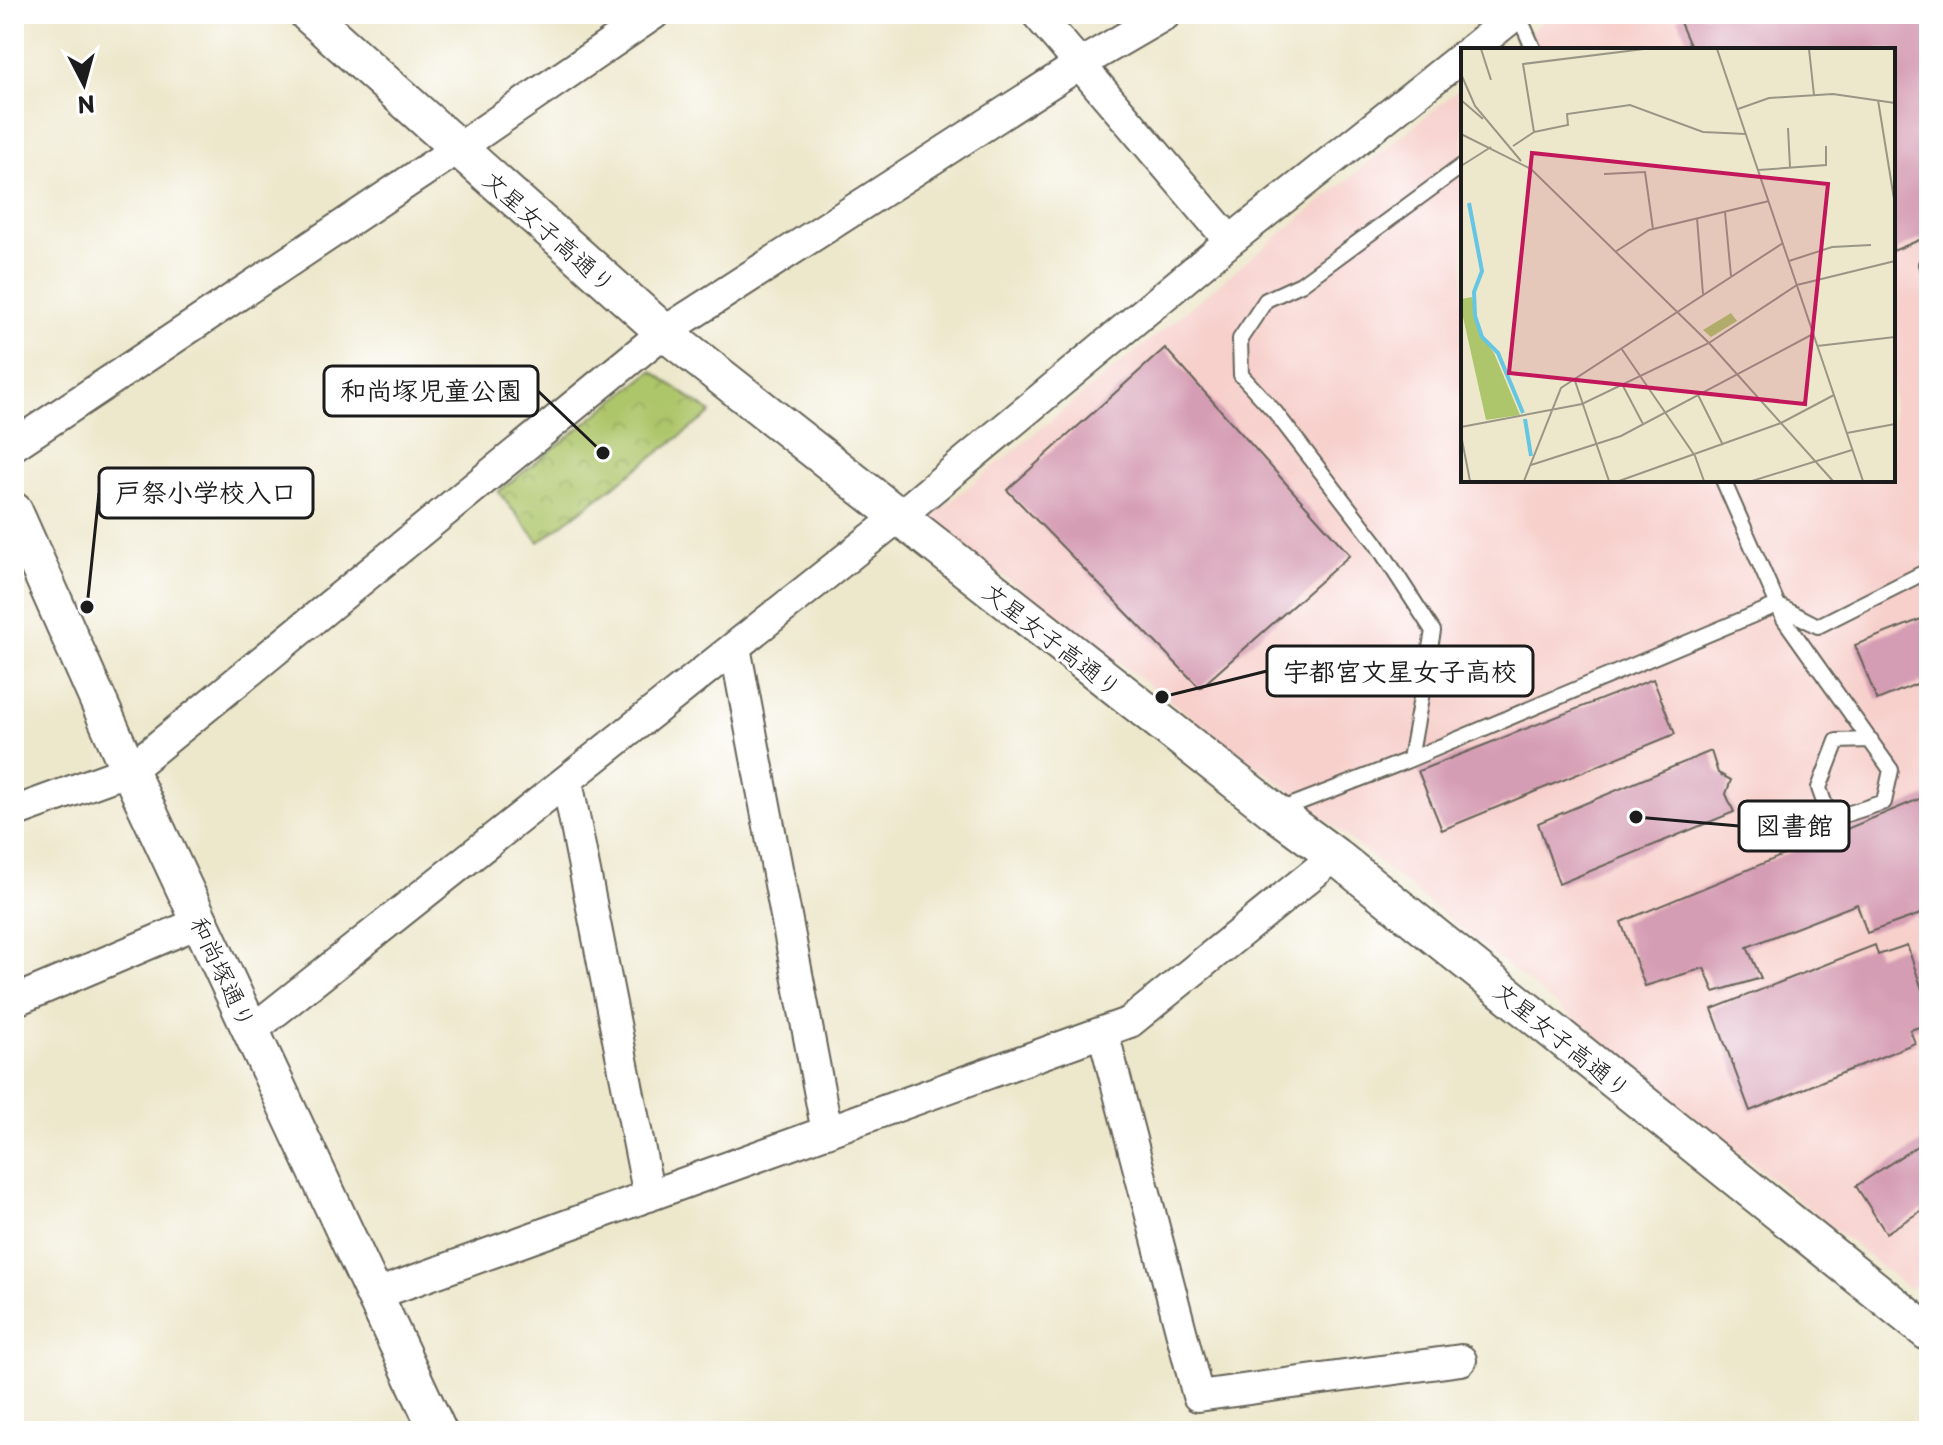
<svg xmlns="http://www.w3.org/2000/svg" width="1943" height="1445" viewBox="0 0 1943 1445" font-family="'Playpen Sans','Klee One',sans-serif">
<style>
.built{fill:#f7d0cc}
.park{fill:url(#park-crowns);stroke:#657144;stroke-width:2}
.building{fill:#d59db3}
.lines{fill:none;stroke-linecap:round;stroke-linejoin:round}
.service-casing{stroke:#656359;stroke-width:18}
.minor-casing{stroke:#656359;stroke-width:34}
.tertiary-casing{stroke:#656359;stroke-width:40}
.service{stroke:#fff;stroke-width:14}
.minor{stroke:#fff;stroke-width:30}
.tertiary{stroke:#fff;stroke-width:36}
.labels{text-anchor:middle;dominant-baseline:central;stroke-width:6;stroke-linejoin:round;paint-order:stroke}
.street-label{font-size:24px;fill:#1c1c1c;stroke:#fff}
.inset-river{fill:none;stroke:#64c6e2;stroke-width:4}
.inset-road{fill:none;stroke:#999685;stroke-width:2}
.view{fill:#c2185b;fill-opacity:0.15;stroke:#c2185b;stroke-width:4}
.inset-edge{fill:none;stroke:#1c1c1c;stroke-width:4}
.leader{fill:none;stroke:#1c1c1c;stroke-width:3}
.callout-dot{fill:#1c1c1c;stroke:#fff;stroke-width:3}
.callout{fill:#fff;stroke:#1c1c1c;stroke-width:3}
.callout-label{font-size:26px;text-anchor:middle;font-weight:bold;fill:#1c1c1c}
</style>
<defs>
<pattern id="park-crowns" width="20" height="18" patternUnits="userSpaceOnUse" patternTransform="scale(2)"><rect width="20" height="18" fill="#aec66b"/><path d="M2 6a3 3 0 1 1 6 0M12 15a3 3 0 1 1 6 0" fill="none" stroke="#95aa5c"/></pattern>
</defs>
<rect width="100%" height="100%" fill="#fff"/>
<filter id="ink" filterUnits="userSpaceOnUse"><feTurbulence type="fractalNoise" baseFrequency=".0125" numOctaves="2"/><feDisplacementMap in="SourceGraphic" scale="16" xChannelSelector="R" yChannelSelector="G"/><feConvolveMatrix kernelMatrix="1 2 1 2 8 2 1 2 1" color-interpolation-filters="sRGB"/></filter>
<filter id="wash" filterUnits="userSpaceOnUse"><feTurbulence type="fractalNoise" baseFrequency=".006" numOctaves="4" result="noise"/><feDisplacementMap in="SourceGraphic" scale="32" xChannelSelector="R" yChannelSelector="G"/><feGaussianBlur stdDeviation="1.8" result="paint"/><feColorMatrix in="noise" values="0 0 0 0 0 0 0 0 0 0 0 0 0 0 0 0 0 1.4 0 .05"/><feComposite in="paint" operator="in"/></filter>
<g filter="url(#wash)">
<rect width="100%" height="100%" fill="#ede7cb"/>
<!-- built -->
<path class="built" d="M1552 14H1929V1276L1909 1289 1285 787 928 520 1463 86V480H1893V50H1508Z"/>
<!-- park -->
<path class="park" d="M652 371 711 413 539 542 498 492Z"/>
<g id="blocks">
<!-- building -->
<path class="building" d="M1687 14H1929V236L1893 251V50H1692L1678 18Z
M1165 348 1350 555 1200 688 1007 490Z
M1929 616V679L1877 700 1855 645Z
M1653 679 1675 734 1442 830 1418 771Z
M1711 751 1718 773 1731 780 1726 794 1734 812 1559 884 1538 823Z
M1929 795V911L1867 933 1857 904 1747 947 1761 978 1714 992 1704 968 1645 986 1621 922Z
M1875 945 1878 955 1907 945 1929 1010V1024L1910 1030 1915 1043 1750 1111 1712 1009Z
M1929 1138V1206L1886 1233 1856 1186Z"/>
</g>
</g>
<g filter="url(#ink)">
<use href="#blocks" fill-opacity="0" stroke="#656359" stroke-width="2"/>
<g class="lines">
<defs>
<path id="service" d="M1518 14 1534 50
M1926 264 1929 270
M1723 480 1784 619 1891 770 1884 802 1847 814 1826 808 1819 788 1837 741 1871 740
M1410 759 1433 631 1376 543 1275 412 1241 375 1240 339 1266 300 1301 284 1463 165
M1277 811 1406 761 1777 605 1818 626 1929 570"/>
<path id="minor" d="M1037 14 1230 241
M1471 50 1516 14
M14 445 457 149 654 14
M735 647 827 1132
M567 781 649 1196
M14 812 129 770 664 332 1080 64 1166 14
M14 1001 200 922
M251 1031 897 518 1230 241 1463 56
M1103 1032 1198 1396 1461 1360
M374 1295 1130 1022 1335 856"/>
<path id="tertiary" d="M308 14 664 332 1275 812 1335 856 1929 1333
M14 511 129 770 438 1431"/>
</defs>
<!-- service casing -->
<use href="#service" class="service-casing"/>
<!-- minor casing -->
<use href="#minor" class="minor-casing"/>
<!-- tertiary casing -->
<use href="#tertiary" class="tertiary-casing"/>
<!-- service -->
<use href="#service" class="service"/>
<!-- minor -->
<use href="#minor" class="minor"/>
<!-- tertiary -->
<use href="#tertiary" class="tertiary"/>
</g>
</g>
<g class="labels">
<!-- street labels -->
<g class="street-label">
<text transform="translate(550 231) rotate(42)">文星女子高通り</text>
<text transform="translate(1053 639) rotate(38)">文星女子高通り</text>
<text transform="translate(224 972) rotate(65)">和尚塚通り</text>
<text transform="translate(1563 1039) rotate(39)">文星女子高通り</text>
</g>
</g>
<!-- overview -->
<g transform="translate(1461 48)">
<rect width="434" height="434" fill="#ede7cb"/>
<path d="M11 249 21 289 33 305 59 367 25 372 0 260V251ZM270 265 276 273 250 289 242 282Z" fill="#aec66b"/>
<path class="inset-river" d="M8 155 21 223 13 244 14 268 21 289 37 305 62 365M64 371 70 408"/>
<path class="inset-road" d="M20 1 30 32M256 1 402 433M348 1 353 47M0 26 14 58 60 113M0 52 22 71M417 52 434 157M277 61 308 50 372 46 434 55M327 80 329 119M73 84 107 77 106 66 169 57 242 84 285 86M0 86 70 121 248 295 372 433M52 98 73 84 62 16 183 1M0 118 30 99M297 122 365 117V98M143 126 184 124 192 181M264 164 270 228M236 170 242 246M154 204 188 182 308 153M328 213 371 199 410 197M356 298 434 289M160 300 234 408 243 433M113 330 148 433M162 338 182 376M237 347 262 397M0 379 121 356 248 295 336 237 434 213M386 385 434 376M0 387 9 433M70 417 160 388 352 286M63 433 100 340 322 195M158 433 320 375 373 347M291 433 391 402"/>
<path class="view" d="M71 105 367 136 344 356 48 325Z"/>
<rect width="434" height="434" class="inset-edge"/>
</g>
<!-- callouts -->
<path class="leader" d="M603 453L538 391M87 607L99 493M1162 697L1267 671M1636 817L1739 826"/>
<g class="callout-dot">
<circle cx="603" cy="453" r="8"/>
<circle cx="87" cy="607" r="8"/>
<circle cx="1162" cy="697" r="8"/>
<circle cx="1636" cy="817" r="8"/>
</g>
<g class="callout">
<rect x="324" y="366" width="214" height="50" rx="8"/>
<rect x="99" y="468" width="214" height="50" rx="8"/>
<rect x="1267" y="646" width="266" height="50" rx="8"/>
<rect x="1739" y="801" width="110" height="50" rx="8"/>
</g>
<g class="callout-label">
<text x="431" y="400">和尚塚児童公園</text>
<text x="206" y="502">戸祭小学校入口</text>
<text x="1400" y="681">宇都宮文星女子高校</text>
<text x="1794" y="835">図書館</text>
</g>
<!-- margin -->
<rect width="1943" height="1445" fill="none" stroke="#fff" stroke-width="48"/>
<!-- north arrow -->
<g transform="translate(84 84) rotate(174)" stroke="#ffffff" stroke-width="6" paint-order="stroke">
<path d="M0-6L14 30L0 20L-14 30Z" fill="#1c1c1c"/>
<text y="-12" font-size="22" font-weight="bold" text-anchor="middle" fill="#1c1c1c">N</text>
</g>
</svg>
